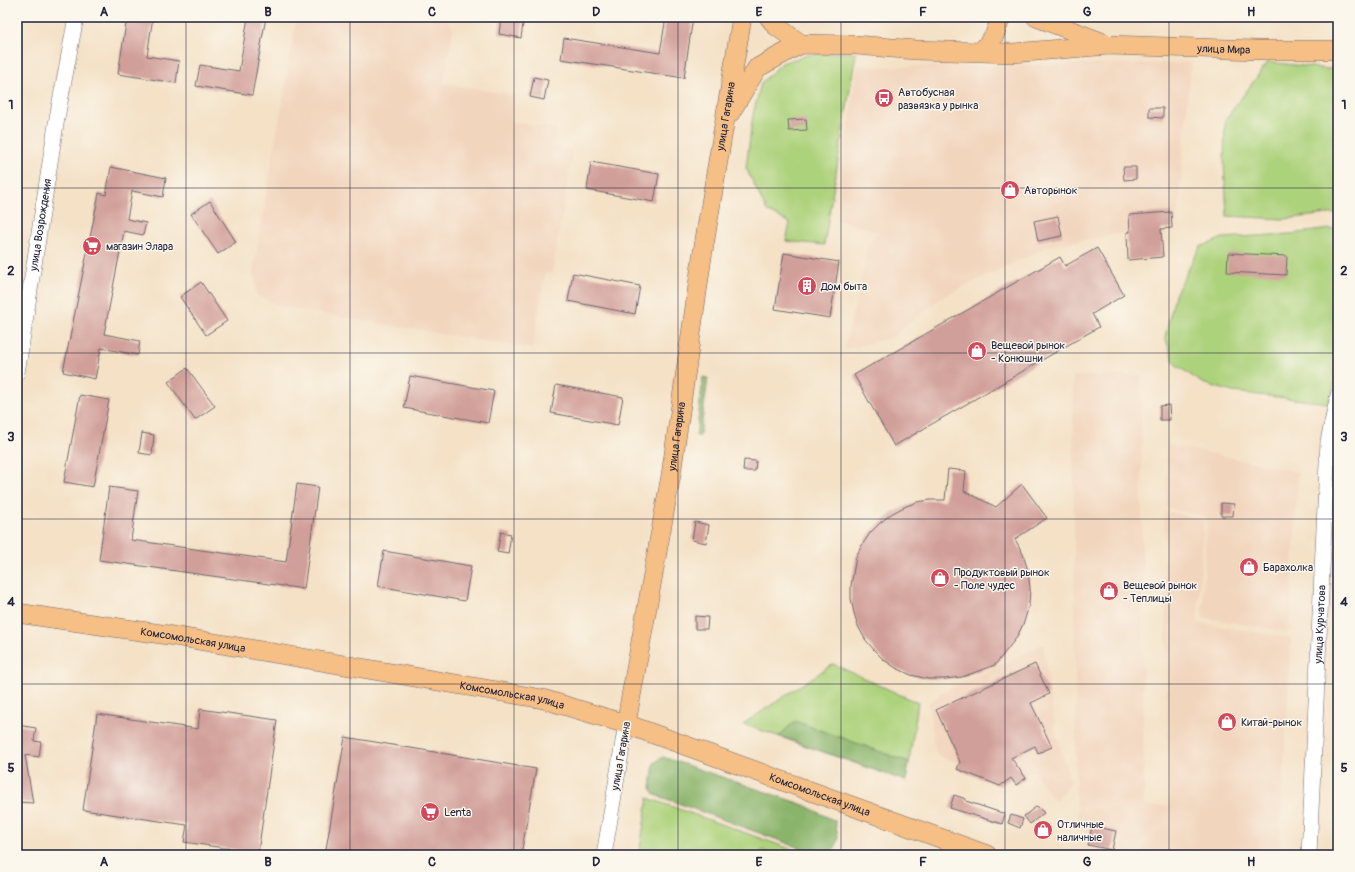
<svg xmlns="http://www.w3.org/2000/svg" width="1355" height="872" viewBox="0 0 1355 872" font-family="Pangolin,sans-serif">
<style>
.built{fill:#f2d5bd}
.green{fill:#add27b;stroke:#687a5b}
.forest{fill:#8ab46b;stroke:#566b53}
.building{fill:#d19f99}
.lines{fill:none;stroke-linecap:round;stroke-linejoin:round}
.minor-casing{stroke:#6c656c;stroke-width:16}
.major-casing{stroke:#6c656c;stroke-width:20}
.minor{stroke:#fff;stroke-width:15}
.major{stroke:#f5bf86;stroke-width:19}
.grid{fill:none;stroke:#22223b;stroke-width:1;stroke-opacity:0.55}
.labels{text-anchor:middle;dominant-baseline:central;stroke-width:3;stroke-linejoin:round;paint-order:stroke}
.street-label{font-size:11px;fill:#22223b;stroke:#fbf7ec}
.poi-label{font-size:11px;fill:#22223b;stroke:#fbf7ec;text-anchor:start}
.neatline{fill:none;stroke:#22223b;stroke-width:1.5}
.grid-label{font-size:13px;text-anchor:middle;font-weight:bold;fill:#22223b}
</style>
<rect width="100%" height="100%" fill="#fbf7ec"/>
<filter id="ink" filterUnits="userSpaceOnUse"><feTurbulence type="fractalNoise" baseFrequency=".025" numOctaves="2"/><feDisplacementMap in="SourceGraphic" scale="8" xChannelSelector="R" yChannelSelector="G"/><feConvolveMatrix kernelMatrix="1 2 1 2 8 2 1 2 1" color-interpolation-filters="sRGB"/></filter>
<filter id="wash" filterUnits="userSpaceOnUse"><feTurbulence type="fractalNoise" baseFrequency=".012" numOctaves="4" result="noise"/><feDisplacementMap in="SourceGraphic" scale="16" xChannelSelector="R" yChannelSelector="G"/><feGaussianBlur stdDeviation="0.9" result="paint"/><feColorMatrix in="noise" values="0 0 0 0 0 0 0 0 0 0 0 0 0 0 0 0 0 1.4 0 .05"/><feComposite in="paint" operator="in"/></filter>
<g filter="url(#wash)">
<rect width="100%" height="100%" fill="#f4e1c6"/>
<!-- built -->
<path class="built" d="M297 17H445L453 29 444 83 514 95 510 121 557 129 554 147 573 150 552 274 545 273 532 349 283 307 257 296 253 271Z
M1191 63 1177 225 1051 245 942 297 892 337 844 350 865 264 867 243 880 232 836 220 857 67Z
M1141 375 1144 806H1076L1073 376Z
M1166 444 1298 472 1290 632 1202 617 1207 517 1166 507Z
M1164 511 1204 520 1197 623 1291 638 1279 855H1122L1124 838 1077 829 1078 807 1169 806Z
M1043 644 1056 734 1071 782 1055 802 1034 771 1018 778 965 765 936 755 928 703 943 692Z"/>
<!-- green -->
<path class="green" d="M830 53H856L824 245 786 241 790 223 767 211 746 168 753 114 761 83 782 63 807 55Z
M1268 62 1329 69 1338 68V213L1284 219 1227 216 1224 164 1225 120Z
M1338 228V374L1328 403 1233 392 1202 383 1175 364 1165 337 1175 295 1200 247 1223 238 1290 234Z
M833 664 918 703 906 781 743 724Z
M648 798 807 855H774L762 850 761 855H639Z"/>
<!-- forest -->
<path class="forest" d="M703 377 708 378 700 436H696Z
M795 721 909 762 906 781 779 736Z
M663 757 804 805 835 821 838 837 835 849 822 855H819L653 794 651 787 654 763Z"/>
<g id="blocks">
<!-- building -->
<path class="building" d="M127 17H153L147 56 179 61 176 83 118 74Z
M248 17H266L252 95 196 86 200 65 239 71Z
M501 17H524L521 38 499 34Z
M666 17H693L684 78 561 59 564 38 660 53Z
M534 77 548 80 544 100 530 97Z
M1149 108H1163V118L1149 117Z
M806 119 807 130 789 131 788 120Z
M591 162 659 174 654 202 587 190Z
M111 167 166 178 163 197 132 191 127 219 146 223 143 235 124 231 104 334 140 341 138 355 101 348 95 379 63 372 99 193 106 195Z
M1123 167H1136V179L1124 180Z
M210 201 236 242 218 254 191 214Z
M1171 212 1172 228 1161 229 1163 257 1128 260 1127 232H1130L1129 215Z
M1058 216 1062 236 1038 241 1034 221Z
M1097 248 1124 295 1092 314 1099 327 894 446 854 375 1060 257 1065 266Z
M784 253 839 262 830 318 775 309Z
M1228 253 1287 256 1286 275 1227 272Z
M573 273 640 286 635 314 568 301Z
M201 282 227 321 206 335 180 297Z
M187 368 215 406 195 420 168 382Z
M410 376 494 391 488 423 404 408Z
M556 385 623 397 618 425 551 413Z
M80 395 109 400 93 487 64 482Z
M1169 405 1170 420H1160V406Z
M142 433 154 435 152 455 139 453Z
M744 460 756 461 755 471H743Z
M948 469 966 471 964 491 996 507 1022 484 1047 518 1015 539 1023 554 1028 571 1030 588 1029 605 1024 622 1017 637 995 665 962 677 945 679H928L911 675 896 668 884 660 874 650 865 639 858 626 854 613 851 599V585L856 557 862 545 870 533 880 523 891 514 904 507 917 502 931 500H945Z
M297 484 318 487 304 589 99 560 109 487 138 491 131 540 286 562Z
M1221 503 1234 504 1233 516H1221Z
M695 522 709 525 706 543 692 540Z
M501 532 511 534 508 554 497 552Z
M384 551 471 566 465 601 378 586Z
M695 616 708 617 707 629H695Z
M1035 664 1049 694 1031 703 1052 747 1038 753 1035 746 1011 758 1026 778 1016 785 1011 778 1000 786 957 769 960 762 936 710Z
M200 709 277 720 258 853 184 842 187 825 83 810 97 714 198 729Z
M17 725 36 728 34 741 41 742 39 757 25 755 33 803 17 802Z
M345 737 536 769 521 855H325Z
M954 795 966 799V801L1005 814 1002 824 950 808Z
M1037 806 1044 813 1030 824 1024 816Z
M1011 815 1023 819 1020 828 1008 823Z
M1092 826 1116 831 1112 850 1088 845Z"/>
</g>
</g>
<g filter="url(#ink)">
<use href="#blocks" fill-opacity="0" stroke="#6c656c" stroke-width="1"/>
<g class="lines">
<defs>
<g id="minor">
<path id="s1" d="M17 373 57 118 76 17"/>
<path d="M604 855 626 724"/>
<path id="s2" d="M1309 855 1328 441 1338 395"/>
</g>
<g id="major">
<path d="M769 17 776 26 801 44"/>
<path d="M1036 17 1104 43"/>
<path d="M982 51 994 36 1000 20 999 17"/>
<path id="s3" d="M730 113 757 68 801 44 856 45 916 50 1013 53 1109 45 1257 50H1338"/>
<path id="s4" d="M17 613 168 635 543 699 626 724 987 855"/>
<path id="s5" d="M626 724 671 475 702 257 742 17"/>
</g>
</defs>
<!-- minor casing -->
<use href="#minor" class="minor-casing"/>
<!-- major casing -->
<use href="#major" class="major-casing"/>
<!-- minor -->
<use href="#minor" class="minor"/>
<!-- major -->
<use href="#major" class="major"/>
</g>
</g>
<!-- grid -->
<path class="grid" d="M186 17V855M350 17V855M514 17V855M678 17V855M841 17V855M1005 17V855M1169 17V855M17 188H1338M17 353H1338M17 519H1338M17 684H1338"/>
<!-- icons -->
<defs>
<symbol id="bus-disc" viewBox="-11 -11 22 22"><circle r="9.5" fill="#d1495b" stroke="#fbf7ec"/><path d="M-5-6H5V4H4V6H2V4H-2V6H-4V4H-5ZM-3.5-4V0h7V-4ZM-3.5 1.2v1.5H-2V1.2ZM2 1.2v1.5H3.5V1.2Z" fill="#fff"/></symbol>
<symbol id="shop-disc" viewBox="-11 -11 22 22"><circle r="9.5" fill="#d1495b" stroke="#fbf7ec"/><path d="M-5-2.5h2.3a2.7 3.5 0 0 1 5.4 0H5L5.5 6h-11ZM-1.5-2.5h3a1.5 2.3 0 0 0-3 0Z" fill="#fff"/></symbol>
<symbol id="supermarket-disc" viewBox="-11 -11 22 22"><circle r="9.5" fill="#d1495b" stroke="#fbf7ec"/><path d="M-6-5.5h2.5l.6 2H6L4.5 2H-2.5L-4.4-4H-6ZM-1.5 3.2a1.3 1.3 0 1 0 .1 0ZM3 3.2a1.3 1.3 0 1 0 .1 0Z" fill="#fff"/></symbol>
<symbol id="building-disc" viewBox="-11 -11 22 22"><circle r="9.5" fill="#d1495b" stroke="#fbf7ec"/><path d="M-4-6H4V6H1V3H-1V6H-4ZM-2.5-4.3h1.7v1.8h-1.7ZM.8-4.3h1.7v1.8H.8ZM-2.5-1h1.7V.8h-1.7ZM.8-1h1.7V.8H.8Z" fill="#fff"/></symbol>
</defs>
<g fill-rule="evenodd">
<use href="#bus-disc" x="873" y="87" width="22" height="22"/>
<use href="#shop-disc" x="999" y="179" width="22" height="22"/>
<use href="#supermarket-disc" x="81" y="235" width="22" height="22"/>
<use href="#building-disc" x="796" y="275" width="22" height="22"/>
<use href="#shop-disc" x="966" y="340" width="22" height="22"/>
<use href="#shop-disc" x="1238" y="556" width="22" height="22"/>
<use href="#shop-disc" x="929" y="567" width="22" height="22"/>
<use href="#shop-disc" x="1098" y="580" width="22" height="22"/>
<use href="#shop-disc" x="1216" y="711" width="22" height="22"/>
<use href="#supermarket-disc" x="419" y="801" width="22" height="22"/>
<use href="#shop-disc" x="1032" y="819" width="22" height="22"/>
</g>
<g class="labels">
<!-- street labels -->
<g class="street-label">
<text stroke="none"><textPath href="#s3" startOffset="526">улица Мира</textPath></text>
<text stroke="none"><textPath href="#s5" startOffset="616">улица Гагарина</textPath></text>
<text stroke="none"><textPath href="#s1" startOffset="150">улица Возрождения</textPath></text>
<text stroke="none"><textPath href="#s5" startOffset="292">улица Гагарина</textPath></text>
<text stroke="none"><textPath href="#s2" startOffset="231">улица Курчатова</textPath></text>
<text stroke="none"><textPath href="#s4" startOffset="178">Комсомольская улица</textPath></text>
<text stroke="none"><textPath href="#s4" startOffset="502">Комсомольская улица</textPath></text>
<text transform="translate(621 756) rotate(-80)">улица Гагарина</text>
<text stroke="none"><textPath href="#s4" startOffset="826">Комсомольская улица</textPath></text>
</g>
<!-- poi labels -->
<g class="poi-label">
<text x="898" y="92">Автобусная<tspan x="898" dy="13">развязка у рынка</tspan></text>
<text x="1024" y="190">Авторынок</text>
<text x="106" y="246">магазин Элара</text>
<text x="821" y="286">Дом быта</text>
<text x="991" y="345">Вещевой рынок<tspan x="991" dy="13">- Конюшни</tspan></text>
<text x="1263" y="567">Барахолка</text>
<text x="954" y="572">Продуктовый рынок<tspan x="954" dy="13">- Поле чудес</tspan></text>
<text x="1123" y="585">Вещевой рынок<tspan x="1123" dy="13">- Теплицы</tspan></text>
<text x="1241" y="722">Китай-рынок</text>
<text x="444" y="812">Lenta</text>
<text x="1057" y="824">Отличные<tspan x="1057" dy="13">наличные</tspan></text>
</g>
</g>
<!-- margin -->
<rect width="1355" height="872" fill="none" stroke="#fbf7ec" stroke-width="44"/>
<rect x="22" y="22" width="1311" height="828" class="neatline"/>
<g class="grid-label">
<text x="104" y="16">A</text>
<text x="268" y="16">B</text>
<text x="432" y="16">C</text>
<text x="596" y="16">D</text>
<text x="759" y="16">E</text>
<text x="923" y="16">F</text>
<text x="1087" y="16">G</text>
<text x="1251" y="16">H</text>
<text x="11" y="109">1</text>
<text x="1344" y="109">1</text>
<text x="11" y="275">2</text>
<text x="1344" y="275">2</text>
<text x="11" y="441">3</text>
<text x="1344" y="441">3</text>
<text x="11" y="606">4</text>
<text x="1344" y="606">4</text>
<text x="11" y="772">5</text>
<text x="1344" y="772">5</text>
<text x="104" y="866">A</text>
<text x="268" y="866">B</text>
<text x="432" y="866">C</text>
<text x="596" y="866">D</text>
<text x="759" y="866">E</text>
<text x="923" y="866">F</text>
<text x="1087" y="866">G</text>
<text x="1251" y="866">H</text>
</g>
</svg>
